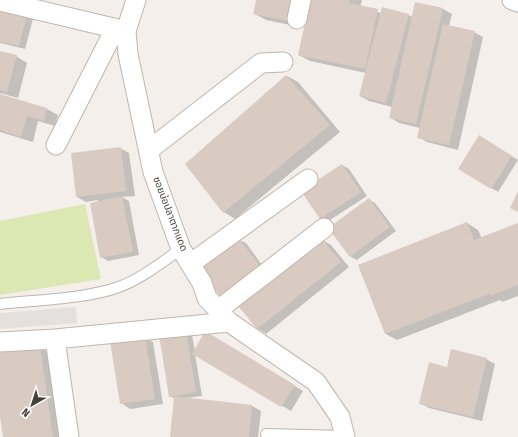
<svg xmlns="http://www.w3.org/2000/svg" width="518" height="437" viewBox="0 0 518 437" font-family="'Fira Sans Condensed','Noto Sans Thai',sans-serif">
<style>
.green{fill:#dbe8b3}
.parking{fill:#e3e0de}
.shadow{fill:#0003}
.building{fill:#d9cbc2}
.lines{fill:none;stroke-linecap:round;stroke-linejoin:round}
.service-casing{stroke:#c0b5ac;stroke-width:12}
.minor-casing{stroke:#c0b5ac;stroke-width:21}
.service{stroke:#fff;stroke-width:10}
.minor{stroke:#fff;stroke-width:19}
.labels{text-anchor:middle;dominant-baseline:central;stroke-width:4;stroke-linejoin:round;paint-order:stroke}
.street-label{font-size:10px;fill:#483e38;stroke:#fff}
</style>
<rect width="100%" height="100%" fill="#f4efea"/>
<!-- green -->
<path class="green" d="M85 204 101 279 0 295V221Z"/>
<!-- parking -->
<path class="parking" d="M76 307 77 323 0 329V313Z"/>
<!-- shadow -->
<path class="shadow" d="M257 0 300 27 266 20 255 14Z
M311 0H362L360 7 381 13 408 15 413 17 416 3 443 9 452 14 449 26 474 32 483 37 458 150 427 142 418 137 420 128 399 123 390 117 392 107 369 101 360 96 366 73 310 61 299 55Z
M0 8 27 15 33 19 25 49 0 43Z
M0 52 16 56 27 63 18 98 0 93Z
M287 76 298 82 340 132 235 219 224 212 186 164Z
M0 95 47 109 58 115 55 126 38 121 33 142 0 132Z
M486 140 518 160 498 192 459 168Z
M120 148 129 153 135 196 122 197 129 201 139 255 108 261 101 257 98 200 86 202 77 197Z
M342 165 349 169 367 196 327 222 321 219 302 191Z
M369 200 375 203 396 231 357 260 351 257Z
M467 223 478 230 482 239 518 225V296L502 302 500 300 397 340 386 334 359 265Z
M239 240 246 243 267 272 200 269Z
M322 240 331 245 349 267 266 334 257 328Z
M205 332 303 391 291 411 195 354 202 396 186 398 252 406 261 411 258 437H172L175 399 170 396 160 336 192 335 195 351Z
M144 337 153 342 163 404 130 409 121 403Z
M40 348 53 355 65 437H4L0 410V353Z
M486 359 495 364 482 421 429 408 420 403 448 368Z"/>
<!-- building -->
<path class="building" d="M256 0H293L289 21 253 14Z
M310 0H349V3L378 9 365 69 298 55Z
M415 2 443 8 416 124 389 118Z
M0 7 27 14 19 46 0 42Z
M382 7 409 14 386 103 359 96Z
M443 24 475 31 449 145 417 138Z
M0 51 17 55 7 92 0 90Z
M286 75 330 125 223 213 185 164Z
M0 94 47 108 44 121 27 116 21 137 0 130Z
M479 135 512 156 491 189 458 169Z
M121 147 126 191 76 197 71 153Z
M342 164 361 192 320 219 301 191Z
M518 191V212L510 208Z
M122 196 133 252 100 258 90 203Z
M369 198 390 227 350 257 328 228Z
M467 222 474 240 518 223V285L490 296 489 294 385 334 358 265Z
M239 239 262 268 222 299 199 269Z
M322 239 341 262 257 329 238 306Z
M186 330 196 392 169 397 159 335Z
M205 331 295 385 281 407 192 354Z
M145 336 155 399 120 404 110 341Z
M40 347 53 437H3L0 417V352Z
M451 349 487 358 473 417 419 404 429 362 447 367Z
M174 396 252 405 249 437H170Z"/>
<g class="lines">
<defs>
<path id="service" d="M0 304C36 300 85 299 119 287 141 279 162 262 181 249
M266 434 344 436"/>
<path id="minor" d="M136 0 126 31 128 54 153 172 181 249 202 283 207 298 229 322 316 382 340 417 345 437
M512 0 518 2
M0 1 126 31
M297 19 301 0
M56 145 115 29
M149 150 261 63 283 62
M190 264 308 179
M218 310 324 228
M55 339 69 437
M0 342 55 339 229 322"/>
</defs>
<!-- service casing -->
<use href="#service" class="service-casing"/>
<!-- minor casing -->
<use href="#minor" class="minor-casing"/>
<!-- service -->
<use href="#service" class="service"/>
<!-- minor -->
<use href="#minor" class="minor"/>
</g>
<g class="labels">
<!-- street labels -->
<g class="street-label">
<text transform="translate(170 214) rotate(69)">ซอยบ่อปลาตากแดด</text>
</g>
</g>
<!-- north arrow -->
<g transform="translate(32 405) rotate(219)" stroke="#ffffff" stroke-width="3" paint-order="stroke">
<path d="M0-3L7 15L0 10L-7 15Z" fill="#483e38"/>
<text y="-6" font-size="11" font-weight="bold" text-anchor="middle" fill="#483e38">N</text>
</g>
</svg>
